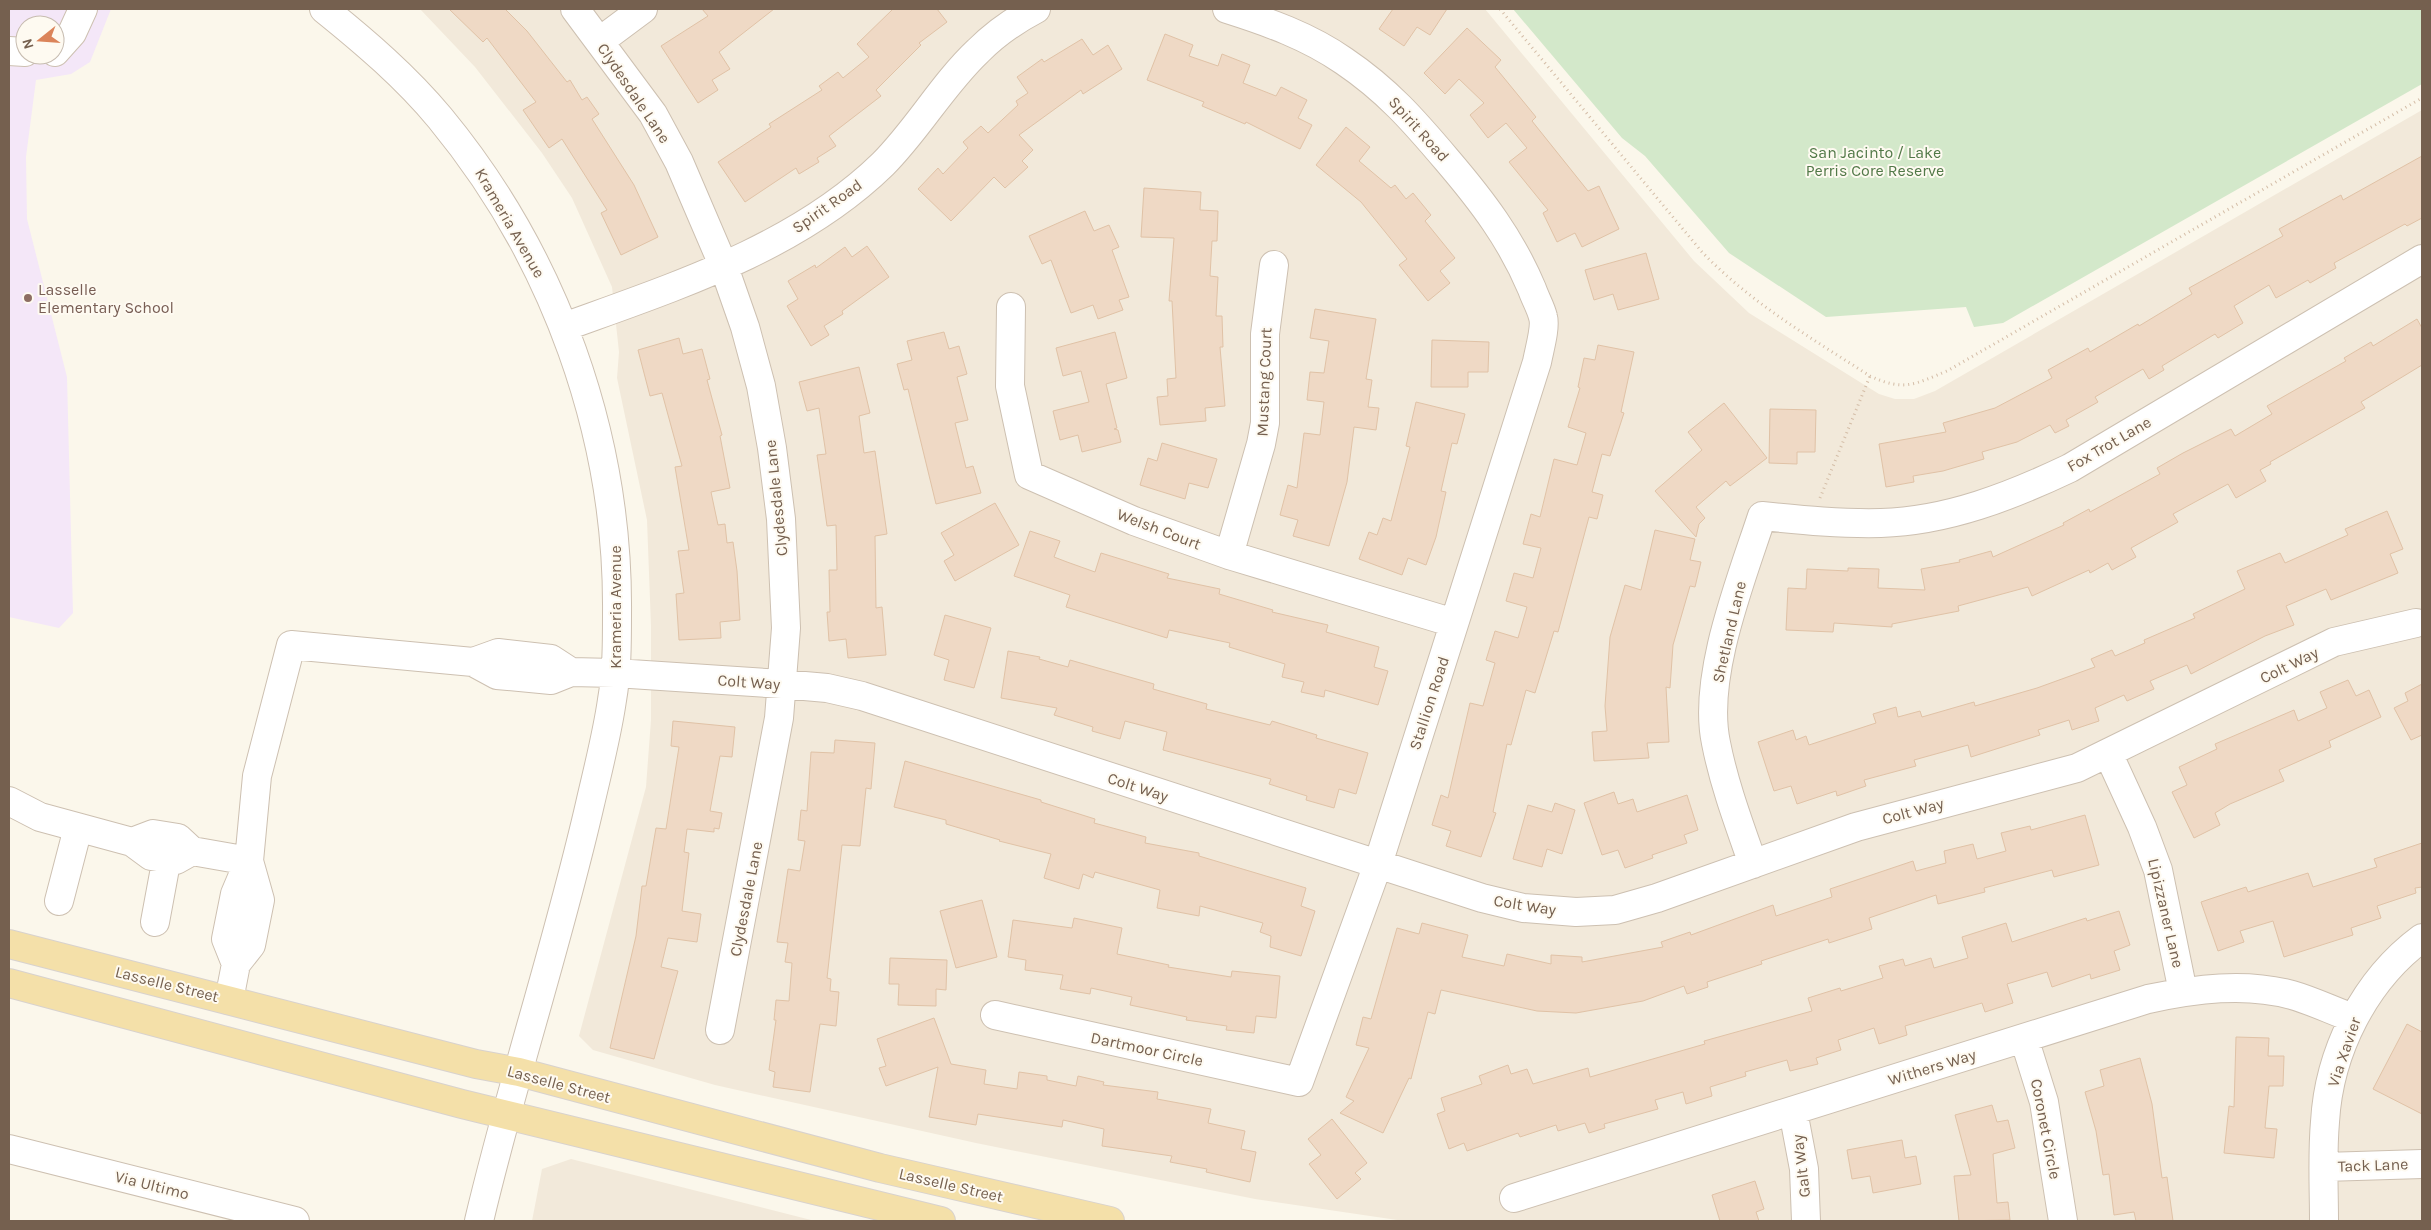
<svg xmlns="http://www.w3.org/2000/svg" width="2431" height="1230" viewBox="0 0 2431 1230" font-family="Karla,sans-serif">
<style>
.residential{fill:#f2e9da}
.education{fill:#f4e7f8;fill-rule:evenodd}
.green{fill:#d3e8ca}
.building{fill:#efd9c5;stroke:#e0c2a6}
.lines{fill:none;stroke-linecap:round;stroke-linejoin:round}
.minor-casing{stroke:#cdc0b1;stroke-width:30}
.major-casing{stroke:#d8d2ce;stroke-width:30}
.path{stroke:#d4bda7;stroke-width:3;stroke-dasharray:1 4;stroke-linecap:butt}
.minor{stroke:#fff;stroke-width:28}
.major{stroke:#f4e0a9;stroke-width:28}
.education-dot{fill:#8d6e63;stroke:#fefaf1;stroke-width:2}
.labels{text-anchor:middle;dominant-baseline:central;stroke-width:4;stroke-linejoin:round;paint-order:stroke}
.street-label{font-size:16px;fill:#75604f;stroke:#fefaf1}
.park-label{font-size:16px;fill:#527948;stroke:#fefaf1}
.education-label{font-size:16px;fill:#785e54;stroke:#fefaf1;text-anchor:start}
</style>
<rect width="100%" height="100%" fill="#fbf7eb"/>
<!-- residential -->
<path class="residential" d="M420 9H1485L1694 261 1749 313 1879 394 1895 399H1914L1935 391 2422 110V1221H1404L1255 1199 976 1143 715 1085 593 1050 579 1036 646 787 651 720V626L647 520 617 378 619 352 612 287 572 198 542 153 475 67Z
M571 1159 815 1221H532L542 1169Z"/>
<!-- education -->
<path class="education" d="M9 9H111L90 62 71 74 36 80 26 157 27 219 67 377 73 613 59 628 9 617ZM25 25H55V55H25Z"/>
<!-- green -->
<path class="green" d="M1513 9H2422V84L2003 323 1974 327 1966 307 1826 317 1729 253 1645 156 1622 138Z"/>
<!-- building -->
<path class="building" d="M449 9H505L527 31 567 82 570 80 582 100 587 97 599 114 592 119 634 185 658 237 621 255 601 213 607 210 562 139 549 148 523 110 536 102 487 38 483 42Z
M702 9H774L719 52 730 69 712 80 718 90 698 103 661 46 708 16Z
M893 9H937L947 22 919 43 921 45 876 90 881 96 829 136 836 146 817 158 819 162 799 174 796 168 745 202 718 162 771 127 769 124 822 90 819 86 838 72 843 78 869 57 857 44Z
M1393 9H1447L1430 35 1417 27 1404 46 1379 29Z
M1467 28 1501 60 1495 67 1536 117 1532 121 1588 191 1599 186 1619 229 1582 247 1575 233 1557 242 1543 213 1548 210 1509 162 1527 148 1506 123 1488 138 1470 115 1484 103 1459 79 1445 94 1424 73Z
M1165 34 1193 45 1189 56 1218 66 1222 54 1250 65 1243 83 1276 96 1281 87 1307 100 1298 118 1312 125 1300 149 1246 122 1245 124 1202 106 1204 102 1147 80Z
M1082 39 1093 55 1108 45 1122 69 1083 94 1081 90 1019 135 1033 150 1022 161 1028 167 1005 188 994 177 951 221 918 189 938 168 943 174 968 148 963 142 981 126 988 133 1018 105 1016 101 1028 93 1017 77 1042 59 1044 62Z
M1346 127 1370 147 1359 161 1391 188 1395 185 1406 199 1413 193 1431 215 1425 221 1455 258 1440 271 1450 283 1428 301 1399 265 1407 259 1361 202 1316 165Z
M2422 156V218L2407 226 2405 224 2334 263 2336 268 2310 283 2308 280 2276 298 2269 285 2234 306 2243 323 2218 338 2215 334 2162 366 2164 370 2149 379 2143 369 2095 397 2098 402 2066 420 2069 426 2055 433 2050 425 2017 442 1982 452 1984 459 1943 471 1913 476 1914 482 1886 487 1879 444 1946 432 1943 423 1995 408 2052 378 2048 370 2088 348 2090 352 2138 324 2139 326 2192 294 2189 288 2283 236 2279 229 2341 195 2343 200Z
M1144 188 1201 192 1200 210 1218 211 1217 241H1212L1210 276 1218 277 1216 316H1222L1223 347H1220L1225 406 1205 408 1206 421 1160 425 1157 397 1168 396 1167 379 1176 378 1172 301H1169L1174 238 1141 237Z
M1085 211 1094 231 1109 225 1119 247 1112 250 1129 297 1119 300 1123 310 1098 319 1093 305 1071 313 1051 260 1042 264 1029 236Z
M867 246 889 277 842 311 843 314 824 326 829 335 811 346 787 306 798 299 788 281 815 265 816 268 845 247 852 257Z
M1646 253 1659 299 1618 310 1613 294 1594 300 1585 270Z
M1315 309 1376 319 1366 379 1372 380 1368 407 1379 408 1376 430 1354 427 1347 482 1329 546 1293 536 1298 520 1280 515 1288 485 1297 488 1304 433 1320 435 1324 402 1307 400 1310 372 1324 373 1329 341 1310 338Z
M2417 319 2422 328V365L2361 402 2365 408 2270 462 2271 464 2260 470 2266 481 2236 498 2228 484 2173 514 2178 522 2131 548 2136 557 2112 570 2108 563 2090 573 2089 570 2032 596 2028 587 1958 606 1959 611 1892 624V627L1834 623 1833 632 1786 630 1788 588 1806 589 1807 569 1848 571V568L1879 569 1878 588 1925 590 1921 569 1960 562 1959 560 1991 551 1993 557 2064 525 2063 523 2089 509 2090 512 2160 474 2157 468 2183 453 2231 429 2235 436 2272 414 2267 406 2346 361 2344 358 2371 342 2373 346Z
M944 332 949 349 959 346 967 374 957 377 968 420 955 423 966 468 973 466 981 493 936 504 908 389 904 390 897 364 912 360 907 341Z
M1115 332 1127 378 1106 384 1117 428 1114 429 1118 430 1121 442 1082 452 1078 435 1060 440 1053 411 1089 402 1081 371 1063 376 1056 348Z
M679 338 683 354 702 349 710 379 707 380 722 435 720 436 730 488 711 492 718 525 725 524 727 543 733 542 737 571 740 620 720 622 721 638 679 640 676 594 684 593 678 551 689 550 675 467 682 466 662 393 650 396 638 350Z
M1432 340 1489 342 1488 372H1468V387H1431Z
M1598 345 1634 352 1621 412 1624 413 1610 456 1602 454 1592 492 1603 495 1597 519 1589 517 1558 632 1554 631 1535 693 1526 690 1511 745 1507 744 1493 812 1496 813 1481 857 1446 846 1451 831 1432 825 1441 795 1448 798 1470 703 1483 706 1495 663 1486 660 1495 631 1518 638 1527 607 1506 601 1514 573 1533 578 1541 548 1523 544 1531 514 1540 517 1554 459 1577 465 1586 433 1568 427 1580 388 1578 387 1584 358 1595 360Z
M859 367 870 413 859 416 864 453 875 451 887 534 875 536 876 608 882 607 886 655 848 658 846 639 829 641 827 612H830L829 570H837L836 525 827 526 817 455 826 454 819 408 807 411 799 382Z
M1416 402 1465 414 1457 444 1452 443 1441 491 1446 492 1436 537 1426 565 1408 558 1402 575 1359 559 1369 532 1377 535 1383 518 1391 521 1410 447 1406 446Z
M1724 403 1767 458 1730 486 1726 481 1696 507 1705 518 1699 524 1696 537 1655 491 1702 450 1688 432Z
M1770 409 1816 410 1815 452H1797V464L1769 463Z
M1162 443 1217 459 1208 488 1189 483 1185 499 1140 485 1148 458 1157 461Z
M995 503 1019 545 955 581 944 561 954 555 941 533Z
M2387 511 2403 549 2390 554 2398 573 2331 600 2326 589 2286 606 2294 625 2265 636 2191 674 2187 665 2150 681 2154 689 2127 701 2124 695 2095 708 2099 721 2072 730 2069 720 2038 730 2040 735 1971 757 1968 745 1914 760 1916 766 1864 780 1866 786 1837 796 1836 791 1797 804 1791 786 1774 791 1758 742 1793 730 1796 740 1806 736 1809 745 1876 723 1873 714 1896 707 1898 717 1920 711 1922 717 1974 702 1975 706 2037 688 2095 667 2091 659 2112 650 2115 656 2145 643 2144 640 2195 618 2193 614 2245 589 2237 571 2280 553 2285 563 2348 535 2345 529Z
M1655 530 1695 539 1690 560 1701 562 1695 587 1690 586 1673 645 1670 688 1666 687 1669 742 1647 743 1649 758 1594 761 1592 732 1607 731 1605 706 1610 637 1625 585 1641 590Z
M1030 531 1060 541 1054 557 1067 562 1095 572 1101 553 1169 574 1167 578 1220 589 1219 594 1273 610 1272 612 1328 625 1326 632 1379 647 1374 667 1388 671 1378 705 1325 690 1324 697 1301 692 1304 682 1282 677 1285 664 1229 647 1230 643 1169 630 1167 638 1066 607 1070 595 1014 576Z
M945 615 991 628 974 688 944 680 949 660 934 655Z
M1008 651 1040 657 1039 659 1068 667 1070 660 1154 684 1153 689 1207 704 1206 709 1270 725 1272 721 1317 735 1316 738 1368 753 1356 794 1339 789 1334 808 1306 800 1307 796 1269 784 1271 779 1163 750 1167 732 1125 721 1120 739 1092 731 1093 727 1054 715 1057 708 1001 698Z
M2348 680 2356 696 2369 690 2381 717 2329 741 2331 747 2279 770 2284 781 2230 804 2215 813 2220 825 2194 838 2172 792 2187 785 2179 767 2217 749 2215 744 2294 710 2298 721 2327 708 2320 692Z
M2422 684V735L2411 740 2394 708 2408 701 2405 693Z
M673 721 735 727 732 757 720 756 710 811 722 813 719 829 714 828V832L687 829 684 852 689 853 682 911 701 914 697 942 668 938 661 967 678 971 654 1059 610 1048 636 936 642 886H646L656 828 666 829 679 747 671 746Z
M835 740 875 743 871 789 866 788 860 846 842 845 827 978 831 979 830 991 839 992 836 1026 820 1024 810 1092 773 1087 775 1072 769 1070 776 1020H774L776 1000 789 1001 792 963 785 962 788 943 777 942 788 869 800 871 805 841 798 840 801 810 807 811 811 752 834 753Z
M905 761 1041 800V802L1095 819 1094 823 1146 837 1145 843 1199 853V856L1306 888 1301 906 1315 911 1301 956 1270 947 1271 936 1260 932 1263 923 1200 906 1199 916 1157 908 1160 890 1095 872 1093 878 1083 874 1079 889 1044 878 1051 854 999 841 1000 840 946 824V820L894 807Z
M1614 792 1618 804 1633 799 1637 812 1687 795 1698 830 1684 835 1687 843 1652 855 1653 858 1625 868 1618 850 1602 855 1584 803Z
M1555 803 1575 810 1562 854 1547 849 1542 867 1513 859 1528 805 1552 812Z
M2085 815 2099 865 2054 877 2052 870 1984 888 1985 892 1938 904 1936 895 1869 918 1872 929 1829 943 1828 939 1761 961 1762 964 1707 982 1708 987 1687 994 1684 986 1643 1001 1576 1013 1537 1011 1441 990 1435 1014 1428 1012 1411 1079 1409 1078 1383 1133 1340 1113 1354 1101 1346 1097 1369 1048 1356 1045 1363 1017 1371 1019 1397 928 1419 934 1422 923 1468 935 1462 957 1504 966 1507 954 1551 964V955L1582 957V962L1663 947 1661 942 1690 932 1691 935 1773 905 1776 916 1832 897 1830 889 1913 861 1916 871 1946 863 1944 851 1973 844 1977 859 2006 851 2001 833 2030 826 2031 830Z
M2422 843V887L2415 888 2416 893 2377 906 2381 918 2351 928 2353 935 2284 957 2273 921 2240 931 2244 942 2218 951 2201 902 2246 887 2248 892 2308 873 2313 887 2377 867 2374 859Z
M982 900 997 957 956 968 940 911Z
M2119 911 2130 945 2114 951 2120 970 2091 979 2090 974 2052 987 2047 972 2007 984 2013 1003 1985 1012 1982 1003 1905 1026 1907 1035 1879 1044 1874 1028 1838 1040 1841 1050 1816 1058 1818 1064 1790 1071 1787 1060 1745 1072 1746 1076 1710 1087 1712 1096 1686 1104 1683 1092 1655 1100 1658 1109 1604 1124 1605 1128 1589 1133 1585 1123 1558 1131 1556 1125 1520 1137 1518 1133 1467 1151 1464 1143 1449 1149 1437 1114 1445 1111 1441 1098 1482 1084 1479 1076 1508 1065 1511 1074 1527 1069 1533 1084 1588 1068 1590 1077 1705 1044 1704 1041 1812 1011 1808 998 1840 988 1841 991 1883 978 1879 966 1903 959 1905 966 1931 958 1934 968 1968 958 1962 937 2006 923 2012 942 2086 918 2087 921Z
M1074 918 1122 928 1117 954 1169 965 1168 967 1231 977 1232 971 1280 976 1276 1018 1256 1016 1254 1033 1226 1030 1227 1026 1186 1020 1187 1017 1130 1005 1132 997 1091 988 1090 994 1060 989 1063 975 1025 970 1026 960 1008 957 1013 920 1072 928Z
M890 958 947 960 946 990 936 989V1006L898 1005 899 984H889Z
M934 1018 951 1064 986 1070 984 1084 1017 1089 1019 1072 1047 1076V1080L1076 1086 1078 1076 1104 1082 1103 1085 1158 1092 1157 1099 1211 1109 1208 1123 1245 1131 1241 1149 1256 1152 1250 1182 1206 1172 1207 1169 1170 1162 1172 1156 1102 1146 1104 1129 1063 1120 1062 1127 978 1114 976 1125 929 1117 938 1067 886 1086 879 1068 886 1066 877 1039Z
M2407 1024 2422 1032V1114L2373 1089Z
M2236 1037 2269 1038 2268 1056H2284L2283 1086H2269L2265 1128 2277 1129 2274 1158 2224 1153 2229 1106 2234 1107Z
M2140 1058 2152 1104 2162 1178 2167 1177 2173 1221H2136L2134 1212 2114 1215 2109 1174 2103 1175 2096 1131 2085 1092 2104 1086 2100 1070Z
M1992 1105 1997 1122 2008 1120 2015 1148 1993 1154 1997 1203 2008 1202 2010 1220 1959 1221 1954 1176 1971 1175 1955 1115Z
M1332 1119 1367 1163 1355 1173 1361 1179 1337 1199 1309 1164 1321 1155 1308 1139Z
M1902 1140 1905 1158 1916 1156 1921 1184 1873 1193 1870 1176 1852 1179 1847 1150Z
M1755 1181 1764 1209 1756 1212 1759 1221H1720L1712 1195Z"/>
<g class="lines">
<defs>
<path id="minor" d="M324 9C365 42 406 77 440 118 554 256 619 434 617 614 617 642 617 672 612 700 607 735 598 769 590 804 558 944 512 1081 479 1221
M575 9 653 114 679 162 724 267 745 327 761 386 772 448 781 519 786 628 779 718 720 1030
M600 41 643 9
M9 51 25 52
M55 52 72 33 83 9
M1011 307 1010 386 1029 475 1134 521 1229 555 1454 623
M564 327C674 287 797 248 883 164 918 129 942 85 978 51 995 34 1015 20 1036 9
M1229 555 1261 444 1265 423V334L1274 265
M473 662 497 675 551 680 571 672 615 673 782 684 827 688 862 696 1482 898 1523 908 1576 912 1615 910 1657 898 1856 827 2077 768 2334 642 2416 623
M2108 753 2142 827 2158 870 2183 992
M9 801 40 817 132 842 151 856 176 860 192 851
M132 842 153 834 178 838 192 851 249 861
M1753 864C1739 824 1724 784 1716 743 1702 677 1741 580 1762 516 1802 520 1841 524 1881 523 1948 521 2011 496 2070 468L2422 259
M59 901 78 828
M155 922 170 841
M236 964 226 939 235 894 249 861 257 776 291 645 473 662 498 653 551 659 571 672
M229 1000 236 964 251 945 260 900 249 861
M995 1015 1299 1082 1378 864 1537 362C1539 351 1546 327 1543 317 1541 308 1535 298 1532 289 1511 239 1482 201 1447 160 1414 121 1387 90 1344 61 1308 36 1268 22 1227 9
M2024 1038 2044 1102 2063 1221
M1793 1111 1804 1169 1806 1221
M9 1149 295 1221
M2324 1167 2422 1164
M1514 1198 2148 999C2195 989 2245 982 2292 995 2313 1001 2333 1011 2353 1018
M2324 1221C2324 1188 2322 1155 2325 1122 2329 1051 2365 980 2422 938"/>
<path id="major" d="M9 944 476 1064 519 1072 880 1168 1110 1221
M9 983 462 1104 941 1221"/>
</defs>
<!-- minor casing -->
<use href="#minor" class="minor-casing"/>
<!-- major casing -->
<use href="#major" class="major-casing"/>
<!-- path -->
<path class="path" d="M1500 9 1702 252C1751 303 1811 338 1870 376 1904 392 1915 384 1947 371L2422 98
M1820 498 1870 376"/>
<!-- minor -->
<use href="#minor" class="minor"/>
<!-- major -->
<use href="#major" class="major"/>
</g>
<!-- markers -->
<circle class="education-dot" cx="28" cy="298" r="5"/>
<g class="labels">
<!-- street labels -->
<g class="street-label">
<text transform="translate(634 93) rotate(56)">Clydesdale Lane</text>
<text transform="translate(1419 129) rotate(48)">Spirit Road</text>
<text transform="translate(827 206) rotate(-35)">Spirit Road</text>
<text transform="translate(510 223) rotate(60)">Krameria Avenue</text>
<text transform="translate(1264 382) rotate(-88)">Mustang Court</text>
<text transform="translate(2109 444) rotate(-30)">Fox Trot Lane</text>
<text transform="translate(776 498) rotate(-96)">Clydesdale Lane</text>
<text transform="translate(1159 529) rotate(21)">Welsh Court</text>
<text transform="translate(615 607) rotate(-90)">Krameria Avenue</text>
<text transform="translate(1729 632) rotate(-77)">Shetland Lane</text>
<text transform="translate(2289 665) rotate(-26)">Colt Way</text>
<text transform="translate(749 682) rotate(4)">Colt Way</text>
<text transform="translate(1429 703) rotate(-72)">Stallion Road</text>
<text transform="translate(1138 787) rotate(18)">Colt Way</text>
<text transform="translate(1913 811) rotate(-15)">Colt Way</text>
<text transform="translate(746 899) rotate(-79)">Clydesdale Lane</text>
<text transform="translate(1525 905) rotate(9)">Colt Way</text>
<text transform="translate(2166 913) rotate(77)">Lipizzaner Lane</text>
<text transform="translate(167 984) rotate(14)">Lasselle Street</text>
<text transform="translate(1147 1049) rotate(12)">Dartmoor Circle</text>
<text transform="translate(2344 1052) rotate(-71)">Via Xavier</text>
<text transform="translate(1932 1067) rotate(-17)">Withers Way</text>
<text transform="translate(559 1084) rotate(15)">Lasselle Street</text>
<text transform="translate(2046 1129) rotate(79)">Coronet Circle</text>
<text transform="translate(2373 1165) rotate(-2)">Tack Lane</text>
<text transform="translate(1801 1166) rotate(-97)">Galt Way</text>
<text transform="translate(152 1185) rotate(14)">Via Ultimo</text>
<text transform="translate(951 1185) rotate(13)">Lasselle Street</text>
</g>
<!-- park labels -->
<g class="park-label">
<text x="1875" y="152">San Jacinto / Lake<tspan x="1875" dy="18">Perris Core Reserve</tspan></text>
</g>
<!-- education labels -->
<g class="education-label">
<text x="38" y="289">Lasselle<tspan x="38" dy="18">Elementary School</tspan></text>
</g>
</g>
<!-- border -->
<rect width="2431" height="1230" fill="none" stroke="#75604f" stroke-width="20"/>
<!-- north arrow -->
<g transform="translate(40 40) rotate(253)"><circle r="24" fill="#fefaf1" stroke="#c7bcb0"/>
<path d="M0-4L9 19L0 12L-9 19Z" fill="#db845a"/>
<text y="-8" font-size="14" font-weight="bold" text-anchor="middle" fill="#75604f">N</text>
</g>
</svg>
